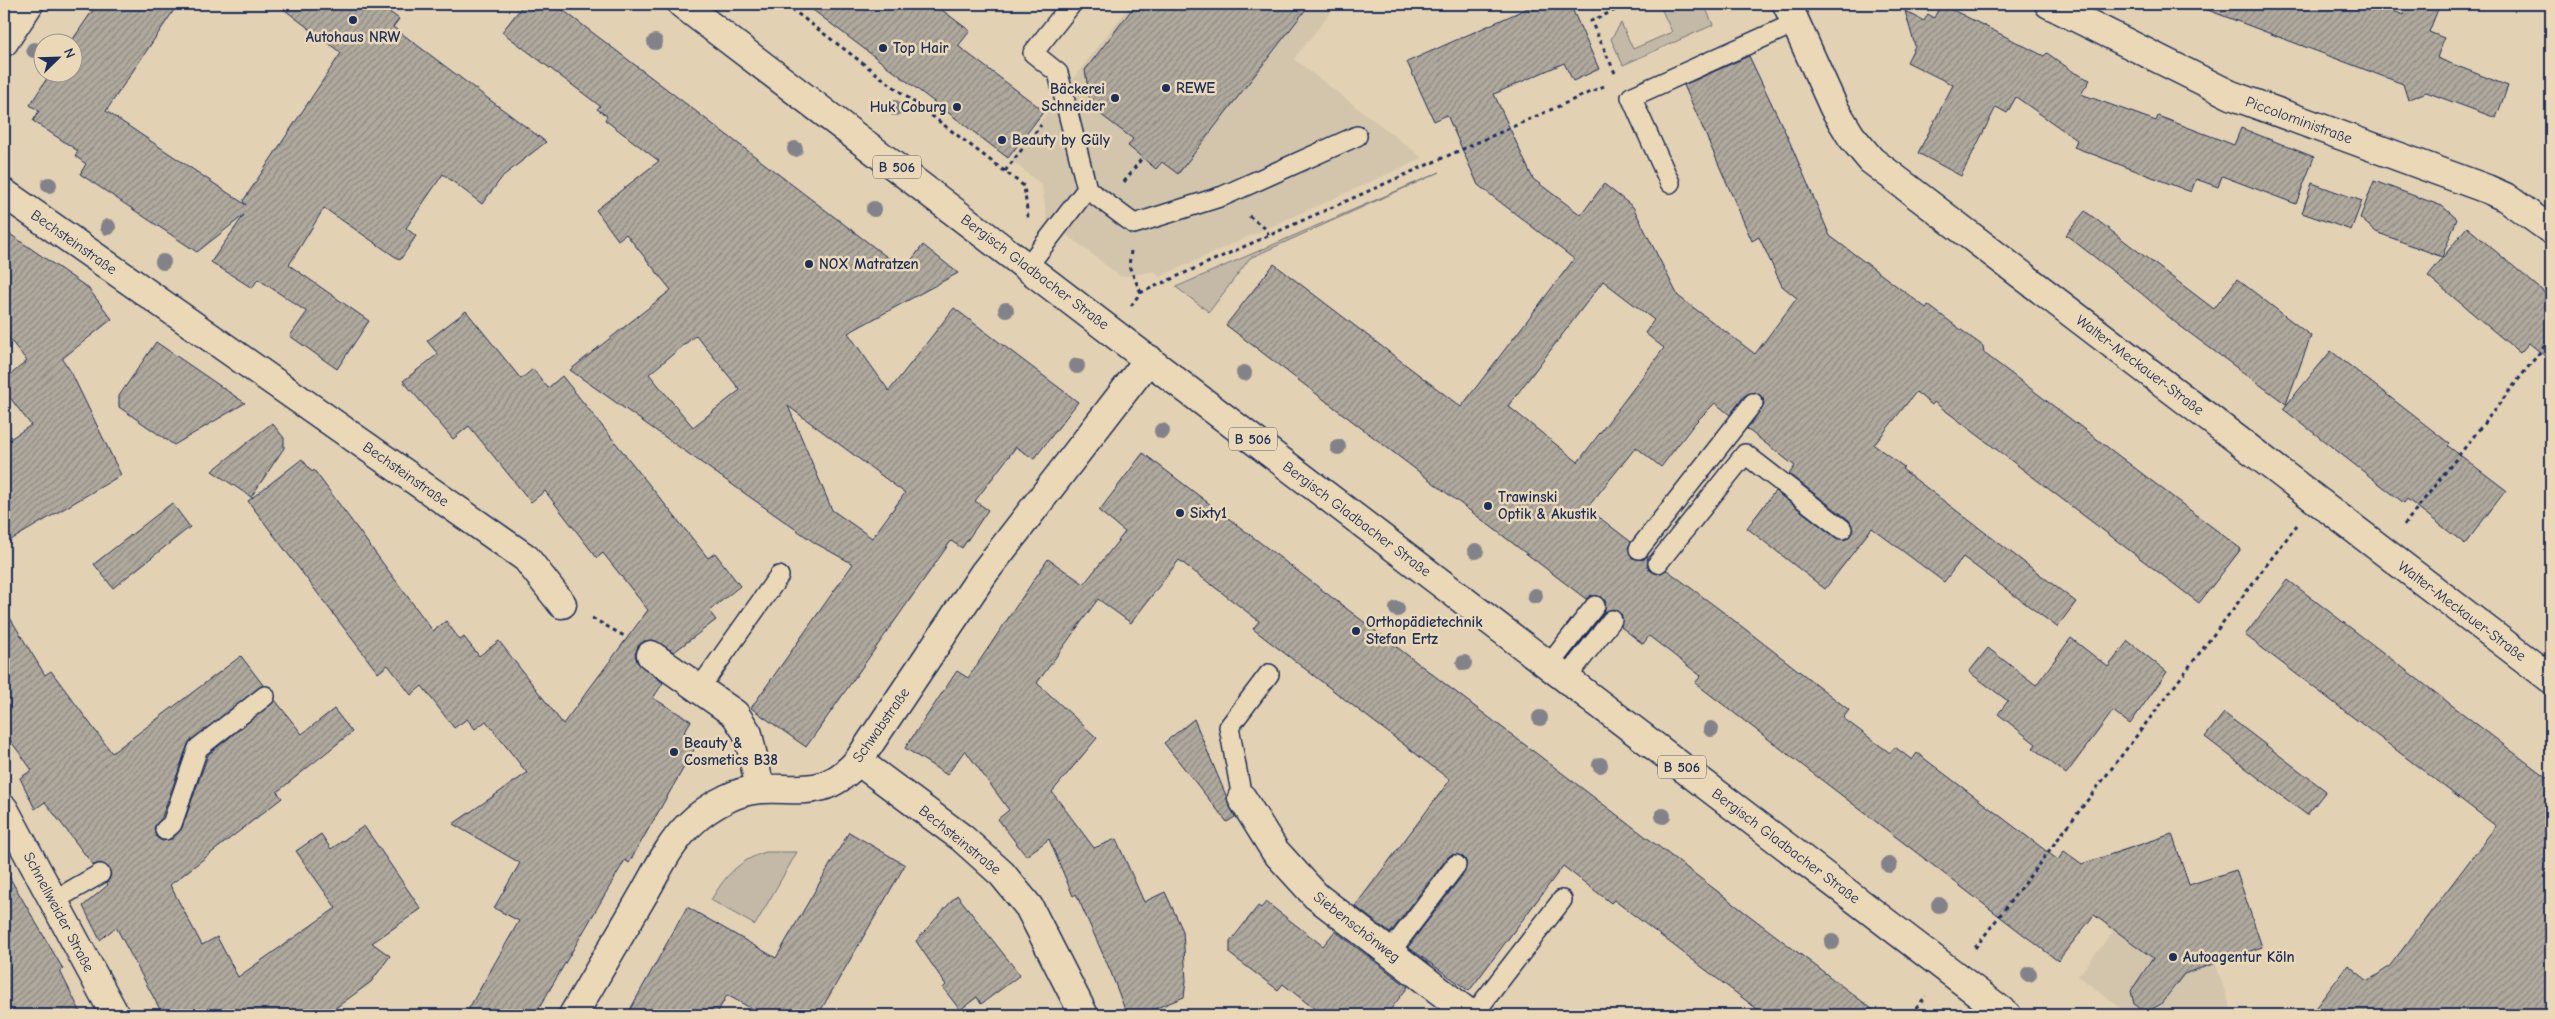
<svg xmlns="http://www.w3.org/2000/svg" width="2555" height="1019" viewBox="0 0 2555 1019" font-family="'Comic Neue',sans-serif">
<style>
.built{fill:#d3c5ac}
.grass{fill:#c4b9a6;stroke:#707482}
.building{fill:url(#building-hatch);stroke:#1b2f5e;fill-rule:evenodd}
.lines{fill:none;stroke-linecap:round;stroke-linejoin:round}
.lane-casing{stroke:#1b2f5e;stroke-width:22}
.street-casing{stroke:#1b2f5e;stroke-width:31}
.primary-casing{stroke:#1b2f5e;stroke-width:31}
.path{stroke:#1b2f5e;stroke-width:3;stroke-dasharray:4 4;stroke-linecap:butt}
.lane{stroke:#ead8b6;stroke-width:19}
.street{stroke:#ead8b6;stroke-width:28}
.primary{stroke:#ead8b6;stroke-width:28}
.tree{fill:#82838a}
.poi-dot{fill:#1b2f5e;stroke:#ead8b6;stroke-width:2}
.labels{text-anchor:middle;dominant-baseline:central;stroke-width:5;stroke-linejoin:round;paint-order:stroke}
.shield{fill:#ead8b6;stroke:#596278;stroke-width:1}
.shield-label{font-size:14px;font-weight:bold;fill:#1b2f5e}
.poi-label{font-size:15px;font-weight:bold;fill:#1b2f5e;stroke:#ead8b6;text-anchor:start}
.street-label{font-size:15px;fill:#1b2f5e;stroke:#ead8b6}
</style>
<defs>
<pattern id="building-hatch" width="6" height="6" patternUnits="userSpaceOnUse" patternTransform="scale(1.25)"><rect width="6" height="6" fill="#b0a99d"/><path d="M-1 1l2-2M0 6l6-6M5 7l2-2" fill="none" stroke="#8e8a83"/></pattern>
</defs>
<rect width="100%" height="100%" fill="#e2d1b2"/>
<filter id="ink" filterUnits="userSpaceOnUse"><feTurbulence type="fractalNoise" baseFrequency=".02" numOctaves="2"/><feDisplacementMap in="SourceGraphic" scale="10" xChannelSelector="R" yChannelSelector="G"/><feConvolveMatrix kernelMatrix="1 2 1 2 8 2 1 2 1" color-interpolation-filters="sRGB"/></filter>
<g filter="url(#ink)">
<!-- built -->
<path class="built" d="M1131 4H1337L1294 59 1423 158 1159 277 1155 271 1121 277 1047 219 1042 185 1011 160Z
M2171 833 2233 1015H2130L2078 976 2115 929 2118 902 2103 856Z"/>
<!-- grass -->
<path class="grass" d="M1659 4H1704L1713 25 1623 65 1611 39 1621 23 1633 49 1672 32Z
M1440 172 1250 258 1209 312 1176 287Z
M766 852H797L755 925 711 900C725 876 739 860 766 852Z"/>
<!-- building -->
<path class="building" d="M97 4H178L106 111 246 205 243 201 341 53 277 4H379L399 19 393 27 546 142 503 176 482 204 443 174 406 228 416 236 400 260 324 208 289 265 369 321 337 369 290 336 307 312 258 279 252 288 211 262 244 215 197 252 80 174 86 164 75 156 78 151 33 121 39 111 30 105 51 72H72L71 42Z
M524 4H555L904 270 923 245 958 273 848 333 889 391 954 308 1078 402 1034 459 1016 447 975 501 988 510 962 548 951 541 806 747 751 708 853 564 815 543 570 370 671 290 626 234 618 240 596 210 659 161 605 120 607 116 597 109 600 106 502 32ZM696 335 740 390 693 427 649 374ZM788 406 905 493 872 538 832 510Z
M805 4H934L970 31 958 46 1044 111 1008 158Z
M1136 4H1310L1178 174 1162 162 1156 169 1128 146 1133 139 1091 107 1085 70Z
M1537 4H1570L1599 69 1573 81 1564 63 1494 94 1533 179 1581 215 1604 184 1633 207 1678 296 1755 354 1797 298 1782 286 1759 237 1752 241 1684 85 1749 56 1788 138 1830 236 1926 308 1928 305 1972 338 1983 346 1984 353 2241 549 2199 603 1934 402 1932 405 1916 392 1874 445 1904 467 1902 469 2076 602 2057 627 1963 557 1944 582 1872 528 1825 589 1747 528 1775 491 1836 538 1847 539 1853 530 1849 520 1789 474 1795 466 1747 429 1764 405 1763 398 1755 392 1744 396 1730 415 1715 403 1695 423 1661 467 1636 447 1587 508 1631 542 1628 548 1632 558 1643 560 1648 555 1647 567 1651 571 1657 574 1667 570 1727 615 1849 710 1843 718 1890 753 1895 747 1912 760 1917 753 2058 860 2064 851 2082 864 2172 834 2189 885 2236 870 2262 947 2184 974 2161 1004 2150 1010 2141 1009 2134 1004 2131 991 2153 958 2094 915 2058 961 1695 683 1701 676 1649 636 1643 644 1621 627 1622 615 1614 609 1604 612 1606 602 1602 597 1591 595 1586 599 1226 325 1274 264 1461 407 1574 259 1478 185 1447 115 1434 121 1407 62ZM1603 281 1654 320 1645 333 1664 348 1578 462 1508 406Z
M1941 4 2044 56 2047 53 2075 73 2090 80 2081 94 2156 121 2158 116 2234 145 2241 128 2314 157 2296 204 2222 176 2218 187 2196 179 2191 192 2074 147 2077 140 2016 97 2007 113 1996 107 1961 176 1918 153 1953 85 1907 62 1915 46 1905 11 1924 21 1928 14 1934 18Z
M2200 4H2374L2404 15 2409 4H2440L2429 32 2444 38 2437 58 2508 86 2496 118 2426 92 2408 100 2403 84 2200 7Z
M2374 181 2442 206 2457 219 2442 257 2376 232 2360 218Z
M2312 183 2362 201 2351 230 2302 213Z
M2085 211 2214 309 2237 279 2311 336 2286 404 2176 323 2141 293 2066 235Z
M2467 227 2551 298V361L2529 343 2520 353 2428 276Z
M4 230 88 288 112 319 63 358V360L71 372 121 475 4 544V443L31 425 4 390V380L27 361 4 332Z
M466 311 521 379 533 369 548 388 562 376 708 558 715 553 740 586 709 611 716 620 674 652 653 640 644 641 638 646 635 654 637 662 663 683 653 698 691 721 684 732 699 741 629 863 625 860 535 1015H465L519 921 494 908 520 863 453 824 527 773 486 721 475 729 467 719 454 728 422 686 411 695 388 665 378 673 248 501 302 459 312 472 314 470 433 631 446 621 460 640 464 637 479 656 499 641 563 724 648 610 603 553 597 558 545 491 531 502 469 426 453 439 403 381 438 354 427 341Z
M156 342 245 403 174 445 119 407V396Z
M2331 351 2450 444 2448 446 2506 490 2465 544 2407 499 2404 503 2283 409Z
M272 423 284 438V448L251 497 212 471Z
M1143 453 1470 703 1880 1015H1765L1614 900 1611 903 1563 866 1469 991 1408 947 1465 872 1466 861 1462 856 1452 854 1447 858 1390 933 1355 906 1450 780 1253 629 1259 621 1179 560 1131 623 1098 599 1037 683 1097 738 1052 792 1094 848 1116 839 1144 902 1165 892 1183 931 1186 981 1184 997 1142 1014 1140 1009 1127 1015 1110 970 1076 894 1073 896 1049 839 1026 856 998 819 1009 810 965 750 947 775 905 748 957 671 968 678 1048 559 1084 584 1125 532 1099 511Z
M172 503 190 527 113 588 94 564Z
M2288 580 2551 781V1015H2310L2348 965 2368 981 2389 967 2496 826 2245 635Z
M4 608 45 675 51 671 112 753 241 656 263 685 188 744 162 817 154 827 156 837 162 841 172 839 182 828 208 755 275 700 302 734 334 709 352 732 277 792 282 798 170 885 202 945 217 937 238 977 336 908 296 851 321 834 331 849 364 826 421 909 372 943 390 956 371 982 326 1015H163L116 927 100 940 83 906 108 885 107 883 111 875 109 868 101 863 93 865 45 802 35 809 20 778 32 770 4 732Z
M2071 638 2108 667 2128 641 2167 672 2130 724 2113 711 2066 774 2033 748 2036 744 1998 714 2008 701 1969 672 1988 648 2036 685Z
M2224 713 2326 791 2307 815 2205 737Z
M1194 719 1235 817 1227 822 1164 743Z
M849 832 905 865 818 1015H763L727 995 716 1015H627L687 907 776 958Z
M4 868 63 969 60 971 82 1015H4Z
M957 895 1020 975 981 1004 977 997 960 1010 943 988 946 985 916 941Z
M1266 902 1323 946 1335 931 1408 987 1386 1015H1322L1283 984 1278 990 1230 954V942L1258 906 1261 908Z"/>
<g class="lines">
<defs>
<path id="lane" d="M1070 6 1033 53 1058 73 1087 189 1134 224 1223 196 1357 136
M1670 183 1631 97 1795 23
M1027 267 1087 189
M1639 549 1753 403
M1658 563 1745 454 1842 529
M1549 665 1595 606
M1566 678 1612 620
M699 689 779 576
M1242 798 1229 727 1269 674
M165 830 172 824 198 748 265 696
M53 901 100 874
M1390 952 1456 865
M1473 1015 1562 900"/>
<path id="street" d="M1787 4 1834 108 1851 136 1871 160 2551 679
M2049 4 2231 95 2487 189 2505 197 2551 230
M4 42 29 4
M4 193 526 558 562 604
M651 655 735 714 748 734 760 788
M858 761 962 838 1002 874 1029 907 1084 1015
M1242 798 1275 851 1316 896 1471 1015
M4 809 115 1015
M573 1015C596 976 619 936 642 897 656 873 668 846 688 826 699 815 713 805 728 798 778 773 814 812 858 761L984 573 1149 359"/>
<path id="primary" d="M682 4 2007 1015"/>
</defs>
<!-- lane casing -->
<use href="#lane" class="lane-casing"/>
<!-- street casing -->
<use href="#street" class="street-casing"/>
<!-- primary casing -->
<use href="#primary" class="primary-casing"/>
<!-- path -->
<path class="path" d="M785 4 1024 186 1028 218
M1615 73 1591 21 1629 4
M1005 171 1041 125
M1124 182 1142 158
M1249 216 1266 229 1269 236
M1131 251 1129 266 1141 293
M1131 306 1140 293 1604 86
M2404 525 2551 338
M592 618 626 637
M1975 948 2297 525
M1911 1015 1926 996"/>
<!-- lane -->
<use href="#lane" class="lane"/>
<!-- street -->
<use href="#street" class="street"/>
<!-- primary -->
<use href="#primary" class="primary"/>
</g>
<!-- trees -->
<g class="tree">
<circle cx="655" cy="42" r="8"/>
<circle cx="34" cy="50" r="8"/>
<circle cx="895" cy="108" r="8"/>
<circle cx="795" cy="149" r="8"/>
<circle cx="49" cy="185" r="8"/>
<circle cx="874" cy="209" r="8"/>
<circle cx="108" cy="227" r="8"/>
<circle cx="163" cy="262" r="8"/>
<circle cx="1006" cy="310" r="8"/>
<circle cx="1077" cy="366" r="8"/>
<circle cx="1244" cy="373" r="8"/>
<circle cx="1162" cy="431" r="8"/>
<circle cx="1338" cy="447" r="8"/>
<circle cx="1476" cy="551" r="8"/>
<circle cx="1535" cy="596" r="8"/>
<circle cx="1397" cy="609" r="8"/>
<circle cx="1464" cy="663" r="8"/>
<circle cx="1540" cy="718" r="8"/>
<circle cx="1711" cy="729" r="8"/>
<circle cx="1600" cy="765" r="8"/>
<circle cx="1663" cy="816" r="8"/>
<circle cx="1889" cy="865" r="8"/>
<circle cx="1939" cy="905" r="8"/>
<circle cx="1832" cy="942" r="8"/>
<circle cx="2029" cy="974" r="8"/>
</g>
</g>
<!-- markers -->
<g class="poi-dot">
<circle cx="353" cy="20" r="5"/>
<circle cx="883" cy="48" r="5"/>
<circle cx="1166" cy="88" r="5"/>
<circle cx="1115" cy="98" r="5"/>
<circle cx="957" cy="107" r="5"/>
<circle cx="1002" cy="140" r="5"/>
<circle cx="809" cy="264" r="5"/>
<circle cx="1488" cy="506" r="5"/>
<circle cx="1180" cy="513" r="5"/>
<circle cx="1356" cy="631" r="5"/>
<circle cx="674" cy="752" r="5"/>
<circle cx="2173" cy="957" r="5"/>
</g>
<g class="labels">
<!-- shield labels -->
<g class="shield">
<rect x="873" y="155.5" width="48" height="23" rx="4"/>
<rect x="1229" y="427.5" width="48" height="23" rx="4"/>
<rect x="1658" y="755.5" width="48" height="23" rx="4"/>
</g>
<g class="shield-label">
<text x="897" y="167">B 506</text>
<text x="1253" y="439">B 506</text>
<text x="1682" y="767">B 506</text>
</g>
<!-- poi labels -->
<g class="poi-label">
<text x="353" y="37" text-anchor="middle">Autohaus NRW</text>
<text x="893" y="48">Top Hair</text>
<text x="1176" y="88">REWE</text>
<text x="1105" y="89" text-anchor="end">Bäckerei<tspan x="1105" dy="17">Schneider</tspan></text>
<text x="947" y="107" text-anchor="end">Huk Coburg</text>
<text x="1012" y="140">Beauty by Güly</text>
<text x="819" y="264">NOX Matratzen</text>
<text x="1498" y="497">Trawinski<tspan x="1498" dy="17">Optik &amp; Akustik</tspan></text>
<text x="1190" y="513">Sixty1</text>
<text x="1366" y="622">Orthopädietechnik<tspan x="1366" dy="17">Stefan Ertz</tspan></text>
<text x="684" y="743">Beauty &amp;<tspan x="684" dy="17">Cosmetics B38</tspan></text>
<text x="2183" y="957">Autoagentur Köln</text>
</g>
<!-- street labels -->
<g class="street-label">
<text transform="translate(2299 120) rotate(20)">Piccoloministraße</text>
<text transform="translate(74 242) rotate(35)">Bechsteinstraße</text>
<text transform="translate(1035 272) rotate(37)">Bergisch Gladbacher Straße</text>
<text transform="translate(2140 365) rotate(37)">Walter-Meckauer-Straße</text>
<text transform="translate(406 474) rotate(35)">Bechsteinstraße</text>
<text transform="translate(1357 519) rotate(37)">Bergisch Gladbacher Straße</text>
<text transform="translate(2462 611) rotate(37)">Walter-Meckauer-Straße</text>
<text transform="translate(881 725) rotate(-55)">Schwabstraße</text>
<text transform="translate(960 840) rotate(39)">Bechsteinstraße</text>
<text transform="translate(1786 846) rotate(37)">Bergisch Gladbacher Straße</text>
<text transform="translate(59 912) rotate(62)">Schnellweider Straße</text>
<text transform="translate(1357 927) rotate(38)">Siebenschönweg</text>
</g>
</g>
<!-- margin -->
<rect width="2555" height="1019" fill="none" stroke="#ead8b6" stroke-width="20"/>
<rect x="10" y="10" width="2535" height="999" fill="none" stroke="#1b2f5e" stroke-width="2" filter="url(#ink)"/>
<!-- north arrow -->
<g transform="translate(58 58) rotate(67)"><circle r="24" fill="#ead8b6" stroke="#979493"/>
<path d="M0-4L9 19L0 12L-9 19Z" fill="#1b2f5e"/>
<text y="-8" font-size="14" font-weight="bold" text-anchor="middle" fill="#1b2f5e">N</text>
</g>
</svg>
